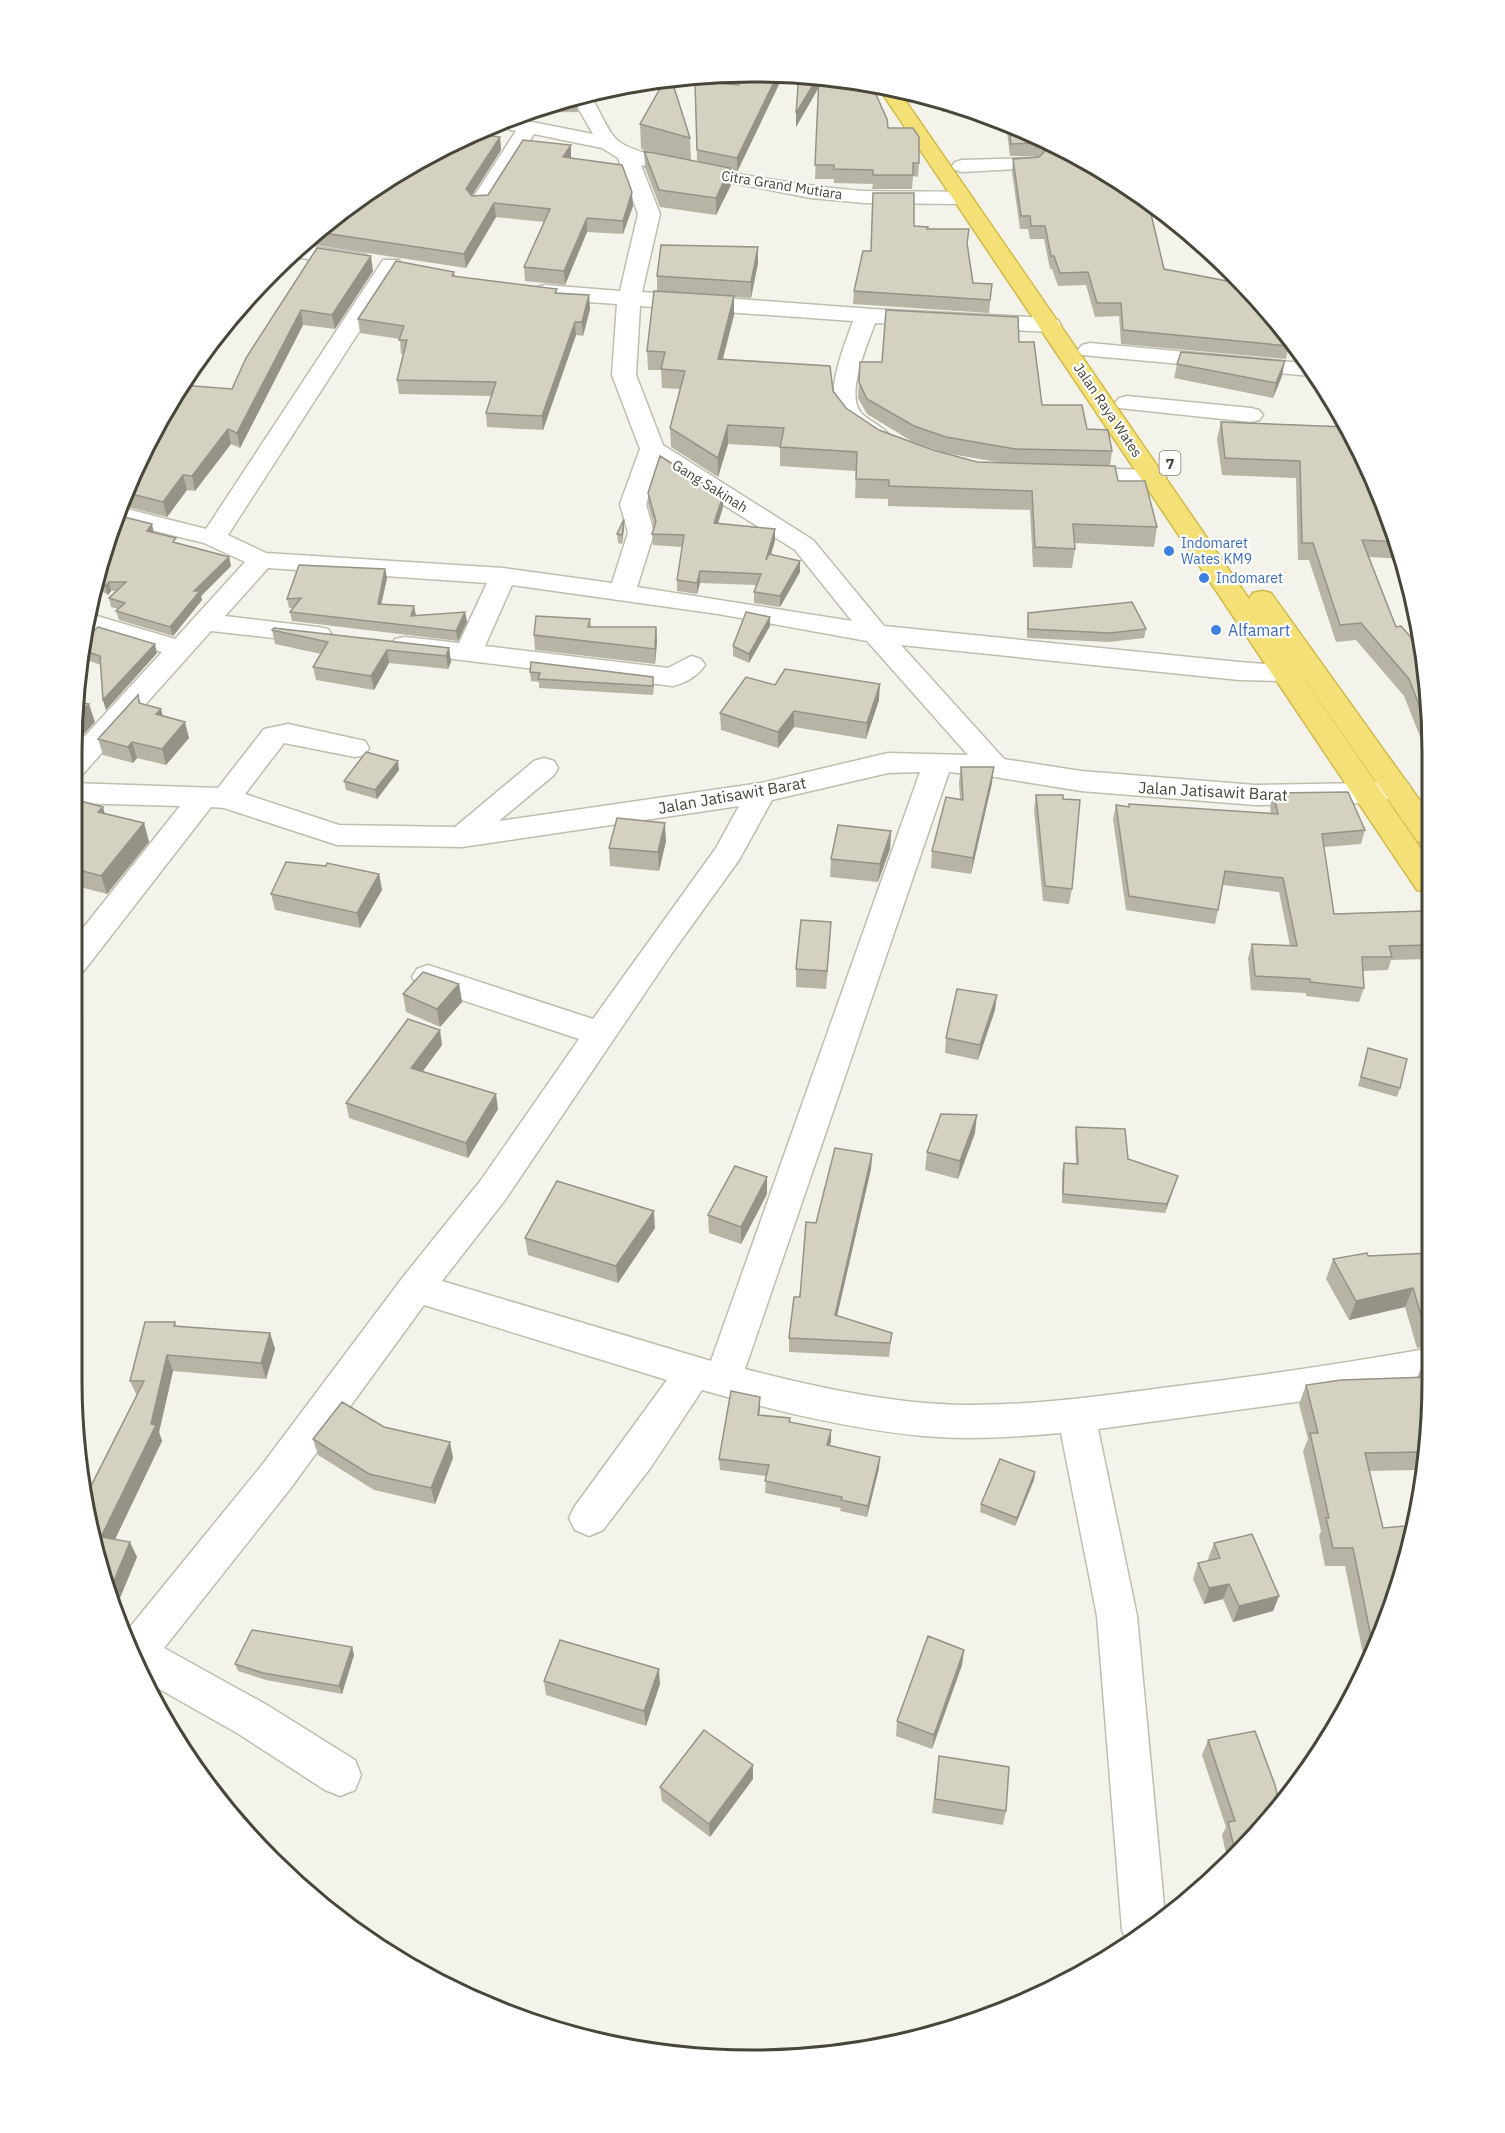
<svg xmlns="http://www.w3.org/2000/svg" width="1505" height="2133" viewBox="0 0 1505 2133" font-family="'IBM Plex Sans',sans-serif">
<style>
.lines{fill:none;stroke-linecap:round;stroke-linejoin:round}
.minor-casing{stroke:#bfbdae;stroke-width:3}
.highway-casing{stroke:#d2b947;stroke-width:3}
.minor{fill:#fff;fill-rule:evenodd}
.highway{fill:#f3e177;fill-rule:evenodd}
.wall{fill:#b7b4a6}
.shaded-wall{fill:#959287}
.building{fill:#d5d1c1;stroke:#959287;stroke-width:1.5}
.shop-dot{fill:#3f7fe0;stroke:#fff;stroke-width:2}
.labels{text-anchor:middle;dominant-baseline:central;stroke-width:4.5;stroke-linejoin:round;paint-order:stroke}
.far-street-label{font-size:14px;fill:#484539;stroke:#fff}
.far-shop-label{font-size:14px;fill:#366cbe;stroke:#fff;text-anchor:start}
.shield{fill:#fff;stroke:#7f7d74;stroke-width:1.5}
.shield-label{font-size:15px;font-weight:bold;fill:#484539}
.shop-label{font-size:16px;fill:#366cbe;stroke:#fff;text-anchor:start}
.street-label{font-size:16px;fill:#484539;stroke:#fff}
.rim{fill:none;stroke:#484539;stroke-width:3}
</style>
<rect width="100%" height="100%" fill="#f4f3eb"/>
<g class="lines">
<defs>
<path id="minor" d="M590 95C599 108 605 127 616 139 637 163 826 189 865 191 897 192 929 191 961 192L968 194 972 198 968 202 961 204 864 203 811 198 641 165 660 214 642 292 872 309 1050 318 1058 320 1061 325 1058 330 1050 332 875 323C868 343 845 394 861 413 870 422 883 426 890 436L887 441 878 443C809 426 837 367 853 321L640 306 636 375 663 445 813 540 884 626 1239 662 1293 666 1297 672 1293 678 1283 681 1239 680 901 645 1004 759 1081 771 1255 785 1369 783 1396 778 1406 781 1411 788 1406 795 1369 803 1255 805 1081 791 995 777 949 772 745 1369C815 1387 887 1403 959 1405 1027 1406 1095 1397 1162 1388 1252 1377 1342 1364 1431 1348V1380L1303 1401 1098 1429 1137 1616 1165 1916 1127 1942 1122 1930 1097 1616 1061 1433C1015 1437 969 1440 923 1436 849 1429 773 1410 702 1390L651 1467 603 1530 589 1536 575 1530 569 1518 575 1506 667 1380 424 1305 290 1489 164 1648 267 1705 355 1760 361 1775 355 1790 340 1796 325 1790 237 1733 145 1681 121 1634 126 1632 262 1465 403 1277 481 1180 579 1039 417 985 412 977 417 969 428 965 593 1019 716 848 739 806 462 847 337 845 224 808 211 807 83 972 72 975V942L180 806 72 803V783L218 788 264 729 288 724 365 741 369 748 365 755 355 757 284 743 245 794 339 825 455 827 534 761 544 758 554 761 558 768 554 775 499 821 761 783 888 753 968 755 867 641 718 614 512 585 485 646 668 668 691 656 701 659 705 665C698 676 685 683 673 686L405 653 395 651 391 645 395 639 405 637 459 643 487 583 268 568 225 616 318 627 328 629 332 635 328 641 318 643 211 631 82 775 72 778V750L162 652 84 629 87 613 175 639 245 562 204 543 115 521 119 507 206 529 383 260H399L402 265 228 535 266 553 503 568 612 583 628 533 620 504 640 449 612 375 617 304 545 299 537 297 534 292 537 287 545 285 620 291 638 214 618 158 602 148 534 134 487 208H473L469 204 516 131 495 126 512 118 593 134 573 99ZM659 464 795 550 852 621 637 587 654 533 646 504ZM920 772 711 1361 442 1281 505 1200 672 953 739 860 772 800 888 773Z
M1031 158 1038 160 1041 164 1038 168 962 172 955 170 952 166 955 162 962 160Z
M300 245 358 253 366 255 369 260 366 265 358 267 289 256Z
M1090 343 1303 363 1312 376 1082 355 1078 350 1082 345Z
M1127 396 1251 408 1259 410 1263 415 1259 420 1251 422 1119 408 1115 403 1119 398Z
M1073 468 1154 470 1163 472 1166 477 1163 482 1154 484 1064 480 1061 475 1064 470Z"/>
<path id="highway" d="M878 87 898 90 1249 599 1253 593 1262 591 1271 593 1428 812V844L1417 841 1274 635 1428 859V892L1417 890Z"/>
</defs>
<!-- minor casing -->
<use href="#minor" class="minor-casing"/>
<!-- highway casing -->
<use href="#highway" class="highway-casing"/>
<!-- minor -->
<use href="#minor" class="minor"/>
<!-- highway -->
<use href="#highway" class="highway"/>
</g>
<!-- wall -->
<path class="wall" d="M784 74 737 172 731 170V185L716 215 660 207 645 168 644 151 664 155 641 149 640 124 690 138 691 160 697 162 695 81 739 85 740 75Z
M799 74 888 128 919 163 918 177 913 176 912 189H872L873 184 834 183V179H815L819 87 796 127Z
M577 98 578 112 523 113 533 108Z
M939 99 972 112H942Z
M1006 124 1053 142 1164 269 1264 304 1295 350H1288L1286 359 1121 344 1119 316 1095 317 1086 285 1058 286 1052 269H1050L1044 239H1030L1028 229H1020L1012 172 1013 159 1037 158 1032 156H1010Z
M500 137 501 150 472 196 488 195 571 145V158L633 206 623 234 587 232 565 285 525 281 524 267 544 222 496 217 466 268 302 243 412 163Z
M914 226 928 229 967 246 973 283 992 284 989 313 853 304 854 291 871 251Z
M758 247V263L751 298 734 297V315L723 359 833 391 846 408 879 430 933 450 977 462 1003 463 945 453 913 442 867 414 858 398 859 382 882 362 1019 342 1042 405 1087 429 1112 451 1110 466 1118 481 1157 527 1154 547 1074 543 1075 549 1072 568 1033 567 1030 510 888 506V499L855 498 856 471 780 466V447L728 444 718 477 671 447 670 428 680 389 662 388 661 370H648L647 351 657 291V276Z
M317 248 373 271 335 329 303 325 240 448 231 444 195 491 187 490 167 517 120 505 124 492 163 413 232 389Z
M454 272 455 276 557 289V294L589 295 590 309 583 336 576 335 543 430 487 427 486 413 491 396 399 394 397 380 403 354H401L400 339 360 333 358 319Z
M1177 364 1282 376 1273 398 1174 378Z
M1221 422 1347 427 1397 534 1403 559 1369 557 1396 627 1427 663 1428 757 1404 696 1356 640 1336 642 1309 560H1298L1296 478 1222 475 1217 439Z
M648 493 723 496V507L718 523 775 540 771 555 800 572 780 607 754 603V592L756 585 700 583 697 594 677 591V580L682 547 653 545 652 534 654 526 648 504Z
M624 519V528L622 544 618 543 617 534Z
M154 533 177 543 229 557 231 566 201 596 202 600 173 636 119 620 116 611 118 609 111 607 109 598 116 591H111L108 595 100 590H94L108 544Z
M385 569 387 578 381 605 415 615 465 612 467 622 458 641 292 621 290 612 294 608H289L287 599Z
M1028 613 1146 629 1144 638 1109 642 1027 638V622Z
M770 617V626L749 663 733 656V646Z
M590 619 591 627H656L657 642 655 664 535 650 534 635Z
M272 630 449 648 451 662 448 669 389 663 374 690 316 680 313 667 321 654 275 644Z
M83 640 157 653 106 710 103 700 101 665 81 658Z
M530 672 654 686 653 695 539 688V682L531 681Z
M775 685 879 700 866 739 794 727 778 748 721 730 720 713Z
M138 695 141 704 161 709 162 716 189 738 166 765 137 758 133 763 103 755 98 739Z
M961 767 992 783 971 874 931 868 932 851 960 799 959 783Z
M399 770 377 799 346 790 344 781Z
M1273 793 1365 830 1361 844 1324 847 1334 914 1429 925V959L1391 960 1388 970 1363 971 1364 988 1359 1002 1306 996V993L1251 990 1248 958 1252 944 1290 946 1279 892 1223 885 1215 924 1126 910 1113 819 1116 805 1129 807V804L1271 814 1270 807Z
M1036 795 1072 889 1069 904 1043 901 1034 810Z
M72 800 105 814 144 823 149 842 107 894 72 885Z
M891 831 890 849 878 882 830 877 831 859Z
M666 841 659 871 610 866 609 848Z
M326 866 379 874 382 890 360 928 275 910 271 894Z
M830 940 826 989 796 987V969Z
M459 984 462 1002 440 1027 406 1012 403 994Z
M995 1010 978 1060 945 1053 946 1038Z
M442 1045 423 1071 498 1109 468 1158 349 1118 346 1103Z
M1368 1048 1400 1088 1397 1097 1358 1086Z
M1076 1127 1128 1159 1178 1176 1175 1185 1165 1213 1062 1203V1172L1064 1163 1076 1164 1075 1136Z
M975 1133 958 1179 925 1170 927 1152Z
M872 1154 871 1169 837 1316 892 1333 889 1357 789 1352V1338L816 1223Z
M767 1194 741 1244 709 1233 708 1215Z
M655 1228 618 1283 528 1255 525 1238Z
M1431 1253V1346L1417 1348 1405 1307 1349 1320 1326 1279 1333 1259 1368 1256Z
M175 1322 176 1326 270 1333 275 1349 266 1379 173 1371 159 1432 162 1441 115 1539 137 1557 114 1612 95 1557 137 1396 130 1381Z
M1431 1364 1432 1425 1422 1484 1415 1470 1369 1471 1383 1528 1410 1556 1370 1664H1365L1345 1566H1325L1319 1536 1321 1531 1303 1451 1308 1439 1299 1404 1306 1385 1417 1378 1422 1366Z
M760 1408 759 1415 789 1422 831 1441 830 1445 879 1468 867 1517 840 1511 841 1508 765 1493 766 1476 720 1470 719 1459Z
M384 1427 453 1458 435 1504 374 1490 318 1455 313 1439Z
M1035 1472 1034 1480 1015 1526 980 1512 981 1504Z
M1214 1543 1279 1596 1273 1611 1233 1622 1223 1599 1204 1604 1193 1579 1198 1563 1209 1561 1208 1559Z
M352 1647 354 1655 342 1694 266 1680 238 1671 235 1664Z
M964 1650 962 1665 932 1749 896 1736 897 1721Z
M544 1681 660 1684 646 1726 546 1695Z
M1208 1740 1280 1808 1228 1863 1222 1835 1226 1827 1202 1755Z
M939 1756 1006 1811 1003 1825 932 1813Z
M753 1779 710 1837 662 1801 660 1787Z"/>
<!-- shaded-wall -->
<path class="shaded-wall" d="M778 74H784L737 172V158Z
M818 77H819V87L796 127V113Z
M500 137 501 150 467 203 466 189Z
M571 145V159L563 157Z
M730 168 731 185 716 215V198Z
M632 192 633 206 623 234V221Z
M494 203 496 217 466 268 464 254Z
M587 218V232L565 285 564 271Z
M758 247V263L751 298V282Z
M371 256 373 271 335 329 332 315Z
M589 295 590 309 583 336 582 322Z
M734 296V315L718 377V359Z
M301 310 303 325 240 448 237 433Z
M575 322 576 335 543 430 542 416Z
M1285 361 1282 376 1273 398 1276 383Z
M728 425V444L718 477V458Z
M228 429 231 444 195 491 192 476Z
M183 475 187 490 167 517 163 502Z
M723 496V507L715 534 714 523Z
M624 519V528L622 544V535Z
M152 524 154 533 147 531Z
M775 529V540L766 572V560Z
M229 557 231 566 201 596 202 600 173 636 170 627 194 591Z
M800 561V572L780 607V596Z
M385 569 387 578 379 614 378 604Z
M700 571V583L697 594V583Z
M109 582 111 591 108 595 105 586Z
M414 606 416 615 411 616Z
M465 612 467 622 458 641 456 631Z
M770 617V626L749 663V654Z
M656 627 657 642 655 664V649Z
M155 644 157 653 106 710 103 700Z
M449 648 451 662 448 669 446 656Z
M387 650 389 663 374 690 371 676Z
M880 684 879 700 866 739 867 723Z
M89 704 95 722 73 746 75 719Z
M161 709 165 725 156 714Z
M794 711V727L778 748V732Z
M185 722 189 738 166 765 162 749Z
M132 742 137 758 133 763 128 747Z
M398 761 399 770 377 799 375 790Z
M994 767 992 783 971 874 973 858Z
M103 807 108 825 98 812Z
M144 823 149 842 107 894 101 876Z
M665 823 666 841 659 871 658 852Z
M891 831 890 849 878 882 880 864Z
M379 874 382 890 360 928 357 913Z
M831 922 830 940 826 989 827 971Z
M459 984 462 1002 440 1027 437 1009Z
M997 995 995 1010 978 1060 980 1045Z
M440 1030 442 1045 414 1083 411 1068Z
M496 1094 498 1109 468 1158 466 1143Z
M977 1115 975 1133 958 1179 960 1161Z
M872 1154 871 1169 834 1329 835 1315Z
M1178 1176 1175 1185 1165 1213 1167 1204Z
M767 1177V1194L741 1244V1227Z
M654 1211 655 1228 618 1283 616 1266Z
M1413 1288 1405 1307 1349 1320 1356 1301Z
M270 1333 275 1349 266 1379 261 1363Z
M167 1355 173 1371 159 1432 162 1441 109 1552 101 1537 151 1424Z
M760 1397V1408L758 1426V1415Z
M831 1430V1441L827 1456V1445Z
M450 1442 453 1458 435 1504 431 1488Z
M880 1457 879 1468 867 1517 868 1506Z
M1035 1472 1034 1480 1015 1526 1017 1518Z
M130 1542 137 1557 114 1612 108 1595Z
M1229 1584 1223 1599 1204 1604 1209 1588Z
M1279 1596 1273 1611 1233 1622 1239 1606Z
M352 1647 354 1655 342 1694 339 1686Z
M964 1650 962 1665 932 1749 934 1735Z
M659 1669 660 1684 646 1726 644 1711Z
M753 1765V1779L710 1837 709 1824Z"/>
<!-- building -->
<path class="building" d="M778 74 737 158 697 150 695 81 739 85 740 75Z
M799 74 818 77 796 113Z
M819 77 872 86 887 119 888 128H913L919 137V163H913V175H873V170L834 169V165H815Z
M666 78H671L690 138 640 124Z
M1009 125 1053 142 1148 201 1164 269 1243 284 1264 304 1288 340 1289 346 1123 330 1121 303H1097L1088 272 1060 273 1054 256H1051L1045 226H1031L1030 216H1021L1013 159 1039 157 1045 151 1041 146 1033 143 1011 144Z
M477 134 500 137 466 189 472 196 488 195 523 140 571 145 563 157 622 165 632 192 623 221 587 218 564 271 524 267 550 209 494 203 464 254 317 232 412 163Z
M644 151 730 168 716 198 659 190Z
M873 193H914V226L928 227 927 229H969L967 243 973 283 992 284 990 300 854 291 863 251H871Z
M661 245 758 247 751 282 657 276Z
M317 248 371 256 332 315 301 310 237 433 228 429 192 476 183 475 163 502 124 492 163 413 181 385 232 389 246 358Z
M396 261 454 272 452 276 557 289 555 293 589 295 582 322H575L542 416 486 413 496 382 397 380 407 340H399L404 326 358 319Z
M654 291 734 296 718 359 830 366 833 391 846 408 879 430 933 450 977 462 1115 466 1118 481H1145L1157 527 1073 524 1075 549 1035 547 1032 491 889 486V480L856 479 857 452 780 447 784 428 728 425 718 458 670 428 685 371 661 369 665 352 647 351Z
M886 310 1018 317 1019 342H1034L1042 405H1082L1087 429 1108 430 1112 451 1015 449 946 437 914 426 867 399 859 382 860 362H882Z
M1181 352 1285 361 1276 383 1177 364Z
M1221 422 1347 427 1363 452 1397 534 1399 542 1362 540 1396 627 1401 626 1424 652 1427 663V726L1409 679 1361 623 1340 625 1313 543H1302L1300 461 1225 458Z
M660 456 723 496 714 523 775 529 766 560 769 554 800 561 780 596 754 592 761 574 700 571 697 583 677 580 684 535 652 534 656 521 648 493Z
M124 517 152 524 147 531 176 538 173 542 229 557 194 591H200L170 627 116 611 125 603 109 598 126 582H109L105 586 97 581 108 544Z
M624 519 622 535 617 534Z
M299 565 385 569 378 604 414 606 411 616 465 612 456 631 290 612 301 598 287 599Z
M1132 602 1146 629 1110 633 1028 629V613Z
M746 612 770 617 749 654 733 646Z
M536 616 590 619 588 627H656L655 649 534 635Z
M98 627 155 644 103 700 100 656 82 650 83 640Z
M274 628 449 648 446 656 387 650 371 676 313 667 328 642 272 630Z
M531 662 653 677V686L538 679 540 673 530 672Z
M785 669 880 684 867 723 794 711 778 732 720 713 746 677 775 685Z
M138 695 139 703 161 709 156 714 185 722 162 749 132 742 128 747 98 739Z
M77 702 89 704 75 719Z
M366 752 398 761 375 790 344 781Z
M961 767H994L973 858 932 851 946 797 963 800Z
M1348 792 1365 830 1322 834 1334 914 1424 911 1429 925V945L1389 946 1392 957H1362L1364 988 1310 982V979L1255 976 1252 944 1297 946 1283 878 1225 871 1218 910 1129 896 1116 805 1129 807V804L1278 814 1273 793Z
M1036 795H1063V799L1080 800 1072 889 1045 886Z
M73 799 103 807 98 812 144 823 101 876 72 868V800Z
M617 818 665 823 658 852 609 848Z
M838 825 891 831 880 864 831 859Z
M286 862 326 866 327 863 379 874 357 913 271 894Z
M801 920 831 922 827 971 796 969Z
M423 972 459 984 437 1009 403 994Z
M957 989 997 995 980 1045 946 1038Z
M408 1019 440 1030 411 1068 496 1094 466 1143 346 1103Z
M1368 1048 1407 1059 1400 1088 1361 1077Z
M941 1114 977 1115 960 1161 927 1152Z
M1076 1127 1125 1129 1128 1159 1178 1176 1167 1204 1063 1194 1064 1163 1078 1164Z
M835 1148 872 1154 835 1315 892 1333 890 1343 789 1338 794 1297H800L806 1222 816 1223Z
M735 1166 767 1177 741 1227 708 1215Z
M557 1181 654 1211 616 1266 525 1238Z
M1367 1253 1368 1256 1431 1253V1328L1425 1329 1413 1288 1356 1301 1333 1259Z
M145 1322H175L174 1326 270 1333 261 1363 167 1355 151 1424 156 1425 101 1537 130 1542 108 1595 95 1557 87 1494 144 1381H130Z
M1431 1364 1432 1425 1426 1457 1423 1452 1365 1453 1383 1528 1415 1525 1410 1556 1376 1647H1373L1353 1548H1333L1326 1518H1329L1310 1433H1318L1306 1385 1341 1380 1428 1377 1422 1366Z
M731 1391 760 1397 758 1415 790 1418 789 1422 831 1430 827 1445 880 1457 868 1506 841 1500 842 1497 765 1481 769 1465 719 1459Z
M342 1402 384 1427 450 1442 431 1488 369 1474 313 1439Z
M1000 1459 1035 1472 1017 1518 981 1504Z
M1252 1534 1279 1596 1239 1606 1229 1584 1209 1588 1198 1563 1220 1558 1214 1543Z
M252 1630 352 1647 339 1686 263 1673 235 1664Z
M928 1636 964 1650 934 1735 897 1721Z
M560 1640 659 1669 644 1711 544 1681Z
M704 1730 753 1765 709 1824 660 1787Z
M1255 1731 1275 1785 1280 1808 1236 1855 1228 1822 1235 1821 1208 1740Z
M939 1756 1009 1767 1006 1811 935 1799Z"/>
<!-- markers -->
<g class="shop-dot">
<circle cx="1169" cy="551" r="6"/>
<circle cx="1204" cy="578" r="6"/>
<circle cx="1216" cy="630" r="6"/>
</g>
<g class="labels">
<!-- far-street labels -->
<g class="far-street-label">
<text transform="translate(782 185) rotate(9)">Citra Grand Mutiara</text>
<text transform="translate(1108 410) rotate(56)">Jalan Raya Wates</text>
<text transform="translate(710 486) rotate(32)">Gang Sakinah</text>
</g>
<!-- far-shop labels -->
<g class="far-shop-label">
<text x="1181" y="543">Indomaret<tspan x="1181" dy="16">Wates KM9</tspan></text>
<text x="1216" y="578">Indomaret</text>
</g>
<!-- shield labels -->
<rect class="shield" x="1159.5" y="451" width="21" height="24" rx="4.5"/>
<g class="shield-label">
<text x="1170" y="463">7</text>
</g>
<!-- shop labels -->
<g class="shop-label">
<text x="1228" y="630">Alfamart</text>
</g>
<!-- street labels -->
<g class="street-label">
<text transform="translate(1213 791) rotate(3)">Jalan Jatisawit Barat</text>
<text transform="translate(732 795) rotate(-10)">Jalan Jatisawit Barat</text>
</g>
</g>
<!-- crop -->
<path d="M0 0H1505V2133H0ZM752 82H752A670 670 0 0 1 1422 752V1380A670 670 0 0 1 752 2050H752A670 670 0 0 1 82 1380V752A670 670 0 0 1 752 82Z" fill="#fff" fill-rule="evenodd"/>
<path class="rim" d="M752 82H752A670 670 0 0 1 1422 752V1380A670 670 0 0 1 752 2050H752A670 670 0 0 1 82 1380V752A670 670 0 0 1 752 82Z"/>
</svg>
